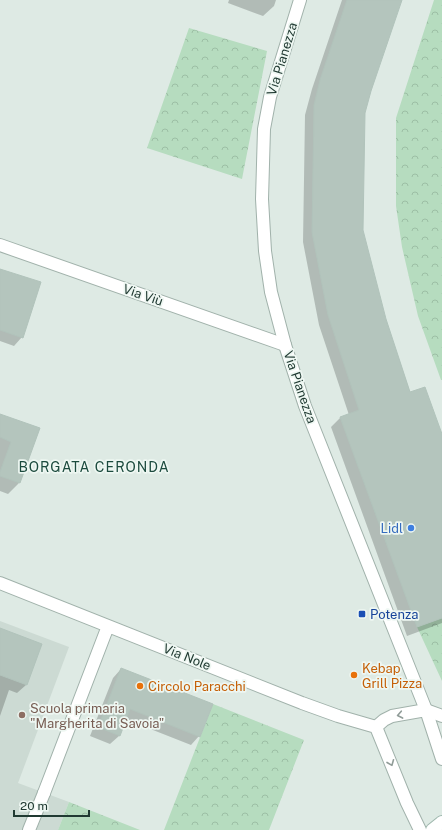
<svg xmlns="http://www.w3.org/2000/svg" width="442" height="830" viewBox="0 0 442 830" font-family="'Public Sans',sans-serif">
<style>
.built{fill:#ccdad3}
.park{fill:url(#park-crowns)}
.shadow{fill:#0003}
.building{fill:#b4c5bd;stroke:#b1c3bb}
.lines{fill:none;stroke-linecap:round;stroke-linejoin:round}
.service-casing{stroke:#a1b2ab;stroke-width:14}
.minor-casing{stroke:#a1b2ab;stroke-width:14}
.tertiary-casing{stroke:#a1b2ab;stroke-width:14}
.secondary-casing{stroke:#9db6ac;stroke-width:14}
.service{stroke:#fff;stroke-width:12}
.minor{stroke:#fff;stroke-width:12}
.tertiary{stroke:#fff;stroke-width:12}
.secondary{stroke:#fff;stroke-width:12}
.oneway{stroke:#909c98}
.shop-dot{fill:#3f7fe0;stroke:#eef7f2;stroke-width:1.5}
.transit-dot{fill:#1a4fb4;stroke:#eef7f2;stroke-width:1.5}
.food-dot{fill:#e8710a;stroke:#eef7f2;stroke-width:1.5}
.education-dot{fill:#8d6e63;stroke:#eef7f2;stroke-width:1.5}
.labels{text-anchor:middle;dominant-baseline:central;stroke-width:3.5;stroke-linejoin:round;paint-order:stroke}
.street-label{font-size:13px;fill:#203a32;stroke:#eef7f2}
.shop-label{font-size:13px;fill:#366cbe;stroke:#eef7f2;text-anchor:end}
.transit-label{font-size:13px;fill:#164399;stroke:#eef7f2;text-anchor:start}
.food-label{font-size:13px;fill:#c56008;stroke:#eef7f2;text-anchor:start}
.education-label{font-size:13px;fill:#785e54;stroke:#eef7f2;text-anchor:start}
.neighbourhood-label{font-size:14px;letter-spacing:1px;fill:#1c4b3e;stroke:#eef7f2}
</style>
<defs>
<pattern id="park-crowns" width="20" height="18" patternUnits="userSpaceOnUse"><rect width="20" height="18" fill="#b6dcbf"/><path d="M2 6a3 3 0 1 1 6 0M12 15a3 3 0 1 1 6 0" fill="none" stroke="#9cbea5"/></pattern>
</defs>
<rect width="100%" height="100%" fill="#deeae4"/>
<!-- built -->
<path class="built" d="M0 621 69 647 18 783 69 802 58 830H0Z"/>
<!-- park -->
<path class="park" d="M434 0H442V380H441L418 316 402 247 396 206V118Z
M189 28 267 51 242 179 147 148Z
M442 618V681L417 627Z
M213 704 304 740 269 830H164Z
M69 802 140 830H58Z"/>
<!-- shadow -->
<path class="shadow" d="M229 0H276L274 6 263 16 228 3Z
M342 0H401L370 91 364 113 362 230 378 297 410 393 442 437V623L407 636 331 427 340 418 349 415 319 325 303 242 305 115 312 89Z
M0 270 22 337 14 346 0 341Z
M0 415 39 429 19 483 8 494 0 491Z
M0 629 41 645 26 685 17 693 9 690 0 716Z
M121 669 199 736 191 745 125 719 119 736 110 744 90 736 113 678Z"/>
<!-- building -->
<path class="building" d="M347 0H402L371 91 365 113 363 230 386 319 410 392 425 387 442 434V618L417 627 340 417 359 410 328 315 312 232 314 105 320 80Z
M0 269 41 282 23 338 0 330Z
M0 414 40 428 20 483 0 476V472L11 442 0 437Z
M0 628 42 644 27 685 0 675Z
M121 668 213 704 200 737 130 709 120 736 98 727Z"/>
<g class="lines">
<defs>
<path id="service" d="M29 830 44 793"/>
<path id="minor" d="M0 245 285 345
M0 583 302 703 338 716 376 727
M376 727 407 803 420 830
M376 727 384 720 392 716 426 710 442 716
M44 793 108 626"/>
<path id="tertiary" d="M300 0 270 97 264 129 262 199 265 251 271 292 285 345 305 406 426 710 442 759"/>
<path id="secondary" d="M432 830 442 822"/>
</defs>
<!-- service casing -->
<use href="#service" class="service-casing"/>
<!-- minor casing -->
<use href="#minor" class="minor-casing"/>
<!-- tertiary casing -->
<use href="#tertiary" class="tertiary-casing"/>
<!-- secondary casing -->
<use href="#secondary" class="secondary-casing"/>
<!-- service -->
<use href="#service" class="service"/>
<!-- minor -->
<use href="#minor" class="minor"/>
<!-- tertiary -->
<use href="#tertiary" class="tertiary"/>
<!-- secondary -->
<use href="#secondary" class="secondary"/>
</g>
<!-- one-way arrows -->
<defs><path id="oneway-chevron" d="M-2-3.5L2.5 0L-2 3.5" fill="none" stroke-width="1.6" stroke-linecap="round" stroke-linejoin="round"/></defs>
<g class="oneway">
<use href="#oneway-chevron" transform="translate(400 715) rotate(169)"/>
<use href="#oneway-chevron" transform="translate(391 763) rotate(68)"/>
</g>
<!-- markers -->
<circle class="shop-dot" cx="411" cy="528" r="4"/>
<rect class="transit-dot" x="358" y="610" width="8" height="8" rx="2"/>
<g class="food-dot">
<circle cx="354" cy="675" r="4"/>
<circle cx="140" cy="686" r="4"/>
</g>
<circle class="education-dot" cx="22" cy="715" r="4"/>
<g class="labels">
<!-- street labels -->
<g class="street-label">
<text transform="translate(282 59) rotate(-73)">Via Pianezza</text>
<text transform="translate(143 295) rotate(19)">Via Viù</text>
<text transform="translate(300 387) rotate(71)">Via Pianezza</text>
<text transform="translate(187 657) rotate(22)">Via Nole</text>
</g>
<!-- shop labels -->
<g class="shop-label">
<text x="403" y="528">Lidl</text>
</g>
<!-- transit labels -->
<g class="transit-label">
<text x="370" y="614">Potenza</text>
</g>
<!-- food labels -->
<g class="food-label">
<text x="362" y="668">Kebap<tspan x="362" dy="15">Grill Pizza</tspan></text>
<text x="148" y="686">Circolo Paracchi</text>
</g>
<!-- education labels -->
<g class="education-label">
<text x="30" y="708">Scuola primaria<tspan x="30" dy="15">"Margherita di Savoia"</tspan></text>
</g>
<!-- neighbourhood labels -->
<g class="neighbourhood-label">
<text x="94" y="467">BORGATA CERONDA</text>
</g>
</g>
<!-- scale -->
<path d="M14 810v6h75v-6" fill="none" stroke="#203a32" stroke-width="2"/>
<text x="20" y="810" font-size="12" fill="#203a32" stroke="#eef7f2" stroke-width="3" paint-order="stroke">20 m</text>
</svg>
